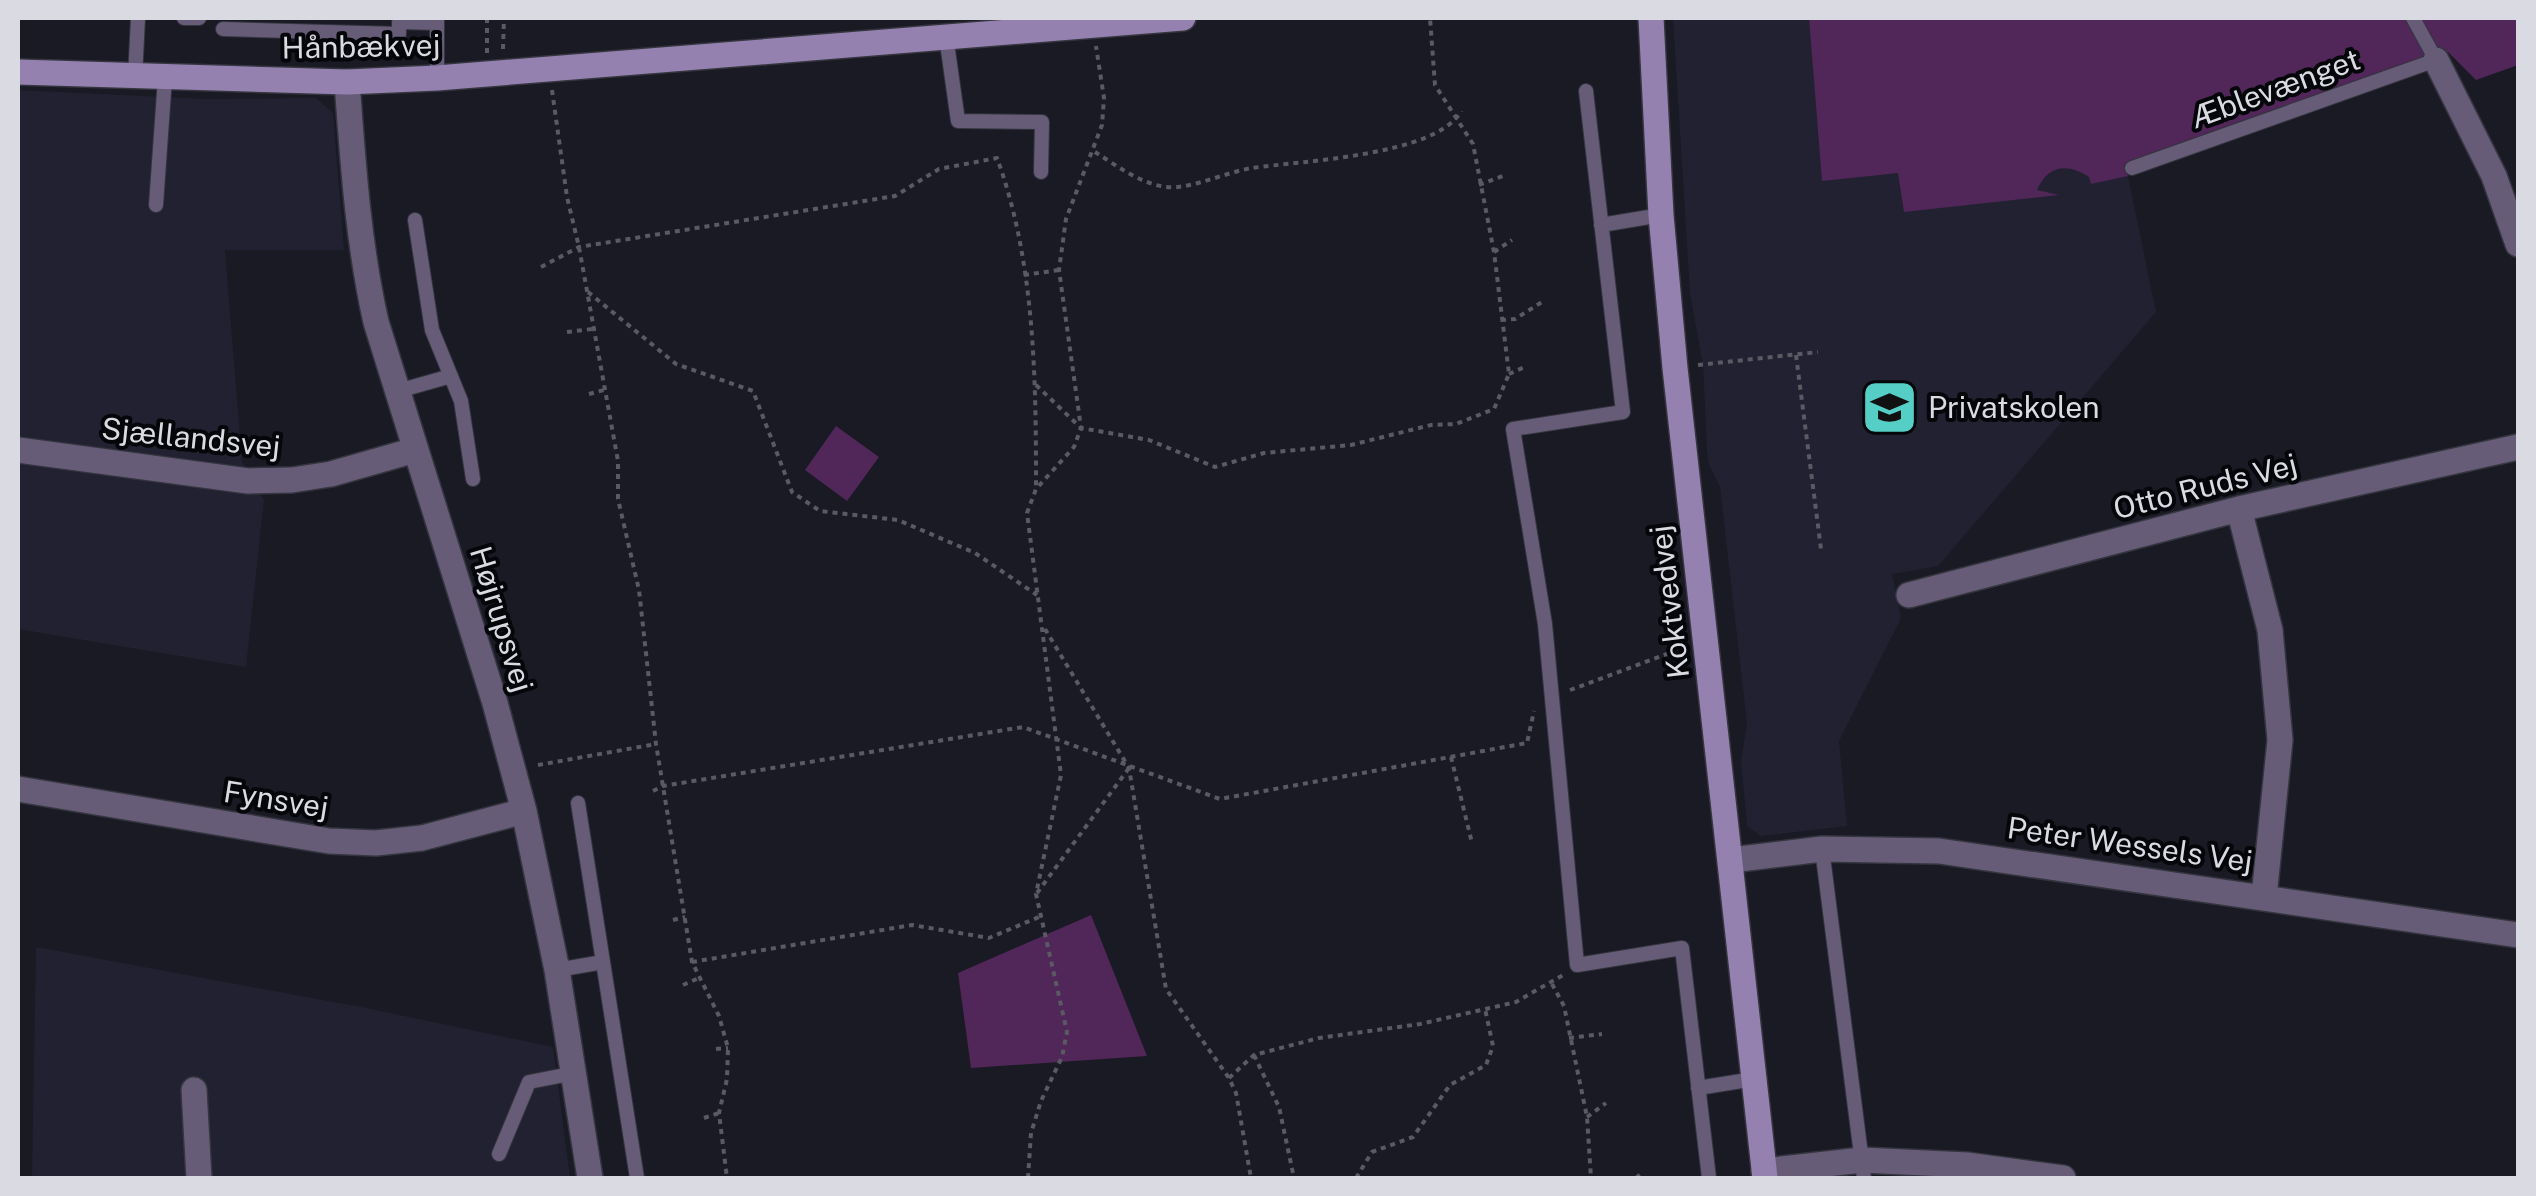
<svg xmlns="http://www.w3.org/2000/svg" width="2536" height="1196" viewBox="0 0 2536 1196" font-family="'Public Sans',sans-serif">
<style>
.built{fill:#212131}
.green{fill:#512658}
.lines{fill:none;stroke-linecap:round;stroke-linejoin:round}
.lane-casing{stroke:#34353f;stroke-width:16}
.street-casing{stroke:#34353f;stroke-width:28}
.secondary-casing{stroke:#34353f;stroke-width:28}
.path{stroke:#5a5a64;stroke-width:4;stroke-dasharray:5 5;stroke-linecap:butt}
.lane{stroke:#675c78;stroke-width:14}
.street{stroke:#675c78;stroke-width:25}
.secondary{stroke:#9481af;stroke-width:25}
.labels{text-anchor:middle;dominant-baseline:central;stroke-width:8;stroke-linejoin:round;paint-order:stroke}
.street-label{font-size:30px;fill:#dadae2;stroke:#050609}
.poi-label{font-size:30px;fill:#dadae2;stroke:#050609;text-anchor:start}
</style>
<rect width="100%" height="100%" fill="#191a24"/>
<!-- built -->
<path class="built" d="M1673 18H2069L2128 176 2156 312 1938 566 1892 574 1901 618 1839 741 1847 826 1761 836 1747 826 1741 760 1747 724 1720 487 1709 465 1707 450 1703 365 1690 293Z
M18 90 206 99 316 98 333 113 344 250H225L242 462 264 500 246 667 18 629Z
M36 947 366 1008 553 1047 570 1178H32Z"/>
<!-- green -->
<path class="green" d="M1809 18H2518V65L2476 80 2448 52 2124 165 2128 176 2091 184 2089 177C2067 163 2048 165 2037 190L2059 195 1904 212 1898 173 1822 181Z
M836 426 879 457 847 501 805 470Z
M1091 915 1147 1056 971 1068 958 973Z"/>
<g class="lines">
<defs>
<path id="lane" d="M184 18H199
M223 29 399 34V22L437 23
M946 36 958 121 1042 122 1041 172
M135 77 138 18
M437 78V18
M1586 91 1623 412 1513 429 1545 624 1577 965 1682 948 1709 1178
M2132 168 2436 60 2413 18
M156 205 165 78
M415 220 432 330 461 401 473 479
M1601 225 1661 215
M398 391 451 376
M578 803 637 1178
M1822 849 1864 1178
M557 970 603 962
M1698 1088 1754 1079
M499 1154 529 1082 575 1073"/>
<path id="street" d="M2436 60 2494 176 2518 244
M347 82C353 163 358 242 376 322L495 703 524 811 557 970 590 1178
M18 450 248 481 292 480 331 474 415 450
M2239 509 2270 630 2280 740 2264 897
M1909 595 2239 509 2518 447
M18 789 329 841 376 843 422 838 524 811
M1731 860 1822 849 1939 851 2518 935
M194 1090 199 1178
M1764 1171 1862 1160 1967 1165 2063 1178"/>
<path id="secondary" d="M1651 18 1661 215 1675 368 1765 1178
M18 72 347 82 437 78 1183 18"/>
</defs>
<!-- lane casing -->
<use href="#lane" class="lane-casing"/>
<!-- street casing -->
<use href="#street" class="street-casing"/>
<!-- secondary casing -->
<use href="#secondary" class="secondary-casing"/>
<!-- path -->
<path class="path" d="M503 49 504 18
M487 53V18
M552 90 567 197 579 247 618 461V499L639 590 656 744 692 962 719 1016 728 1048 727 1079 719 1113 727 1178
M1095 152C1119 167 1148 190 1178 187 1203 184 1228 172 1252 168 1299 161 1437 156 1461 111
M1479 185 1503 176
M1494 252 1512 240
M541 267 579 247 895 196 939 169 997 158C1035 262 1036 378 1036 489
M1024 275 1059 270
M588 292 676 364 753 391 792 492 820 511 898 520 975 553 1037 595
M1501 320 1515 319 1542 302
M567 332 592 329
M1796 355 1821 549
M1698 365 1818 352
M1509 374 1527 366
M1036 385 1081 428 1149 440 1215 467 1264 453 1351 445 1431 425 1456 424 1494 409 1509 374 1494 252 1473 144 1435 85 1430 18
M589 394 604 390
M1045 629 1129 768 1166 989 1229 1078 1236 1093 1251 1178
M1570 690 1683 648
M1451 757 1472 843
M538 765 656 744
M653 791 663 786 1023 727 1220 799 1527 743 1534 711
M1037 893 1129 768
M673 920 685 917
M692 962 912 925 989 938 1039 917
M1552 984 1564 1006 1587 1117 1591 1178
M683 985 699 978
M1569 1038 1602 1034
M716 1049 728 1048
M1254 1055 1279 1107 1294 1178
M1229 1078 1254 1055 1319 1038 1420 1024 1516 1002 1563 975
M1587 1117 1606 1103
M704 1118 719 1113
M1028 1178 1031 1133 1041 1101 1062 1057 1067 1032 1036 894 1061 775 1027 513 1036 489 1074 447 1081 428 1059 270 1066 219 1102 125 1104 98 1096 46
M1356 1178 1372 1152 1413 1137 1450 1085 1486 1065 1493 1046 1485 1009
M1636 1178 1643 1172"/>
<!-- lane -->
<use href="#lane" class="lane"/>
<!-- street -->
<use href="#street" class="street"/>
<!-- secondary -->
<use href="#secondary" class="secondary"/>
</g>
<!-- icons -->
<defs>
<symbol id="school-square" viewBox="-11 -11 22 22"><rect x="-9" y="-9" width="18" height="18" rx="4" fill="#55cec5" stroke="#050609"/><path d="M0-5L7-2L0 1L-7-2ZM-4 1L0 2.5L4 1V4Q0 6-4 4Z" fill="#111"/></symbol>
</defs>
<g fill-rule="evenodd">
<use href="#school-square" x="1858" y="376" width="63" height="63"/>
</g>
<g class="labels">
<!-- street labels -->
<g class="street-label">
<text transform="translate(361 46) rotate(-1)">Hånbækvej</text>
<text transform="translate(2275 88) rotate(-20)">Æblevænget</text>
<text transform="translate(191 437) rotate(6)">Sjællandsvej</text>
<text transform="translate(2205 486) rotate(-14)">Otto Ruds Vej</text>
<text transform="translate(1669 602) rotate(-97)">Koktvedvej</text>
<text transform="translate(502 619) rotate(73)">Højrupsvej</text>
<text transform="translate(276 799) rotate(9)">Fynsvej</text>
<text transform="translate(2130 844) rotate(8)">Peter Wessels Vej</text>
</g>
<!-- poi labels -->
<g class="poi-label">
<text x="1928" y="407">Privatskolen</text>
</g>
</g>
<!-- border -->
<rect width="2536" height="1196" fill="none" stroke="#dadae2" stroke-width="40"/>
</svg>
